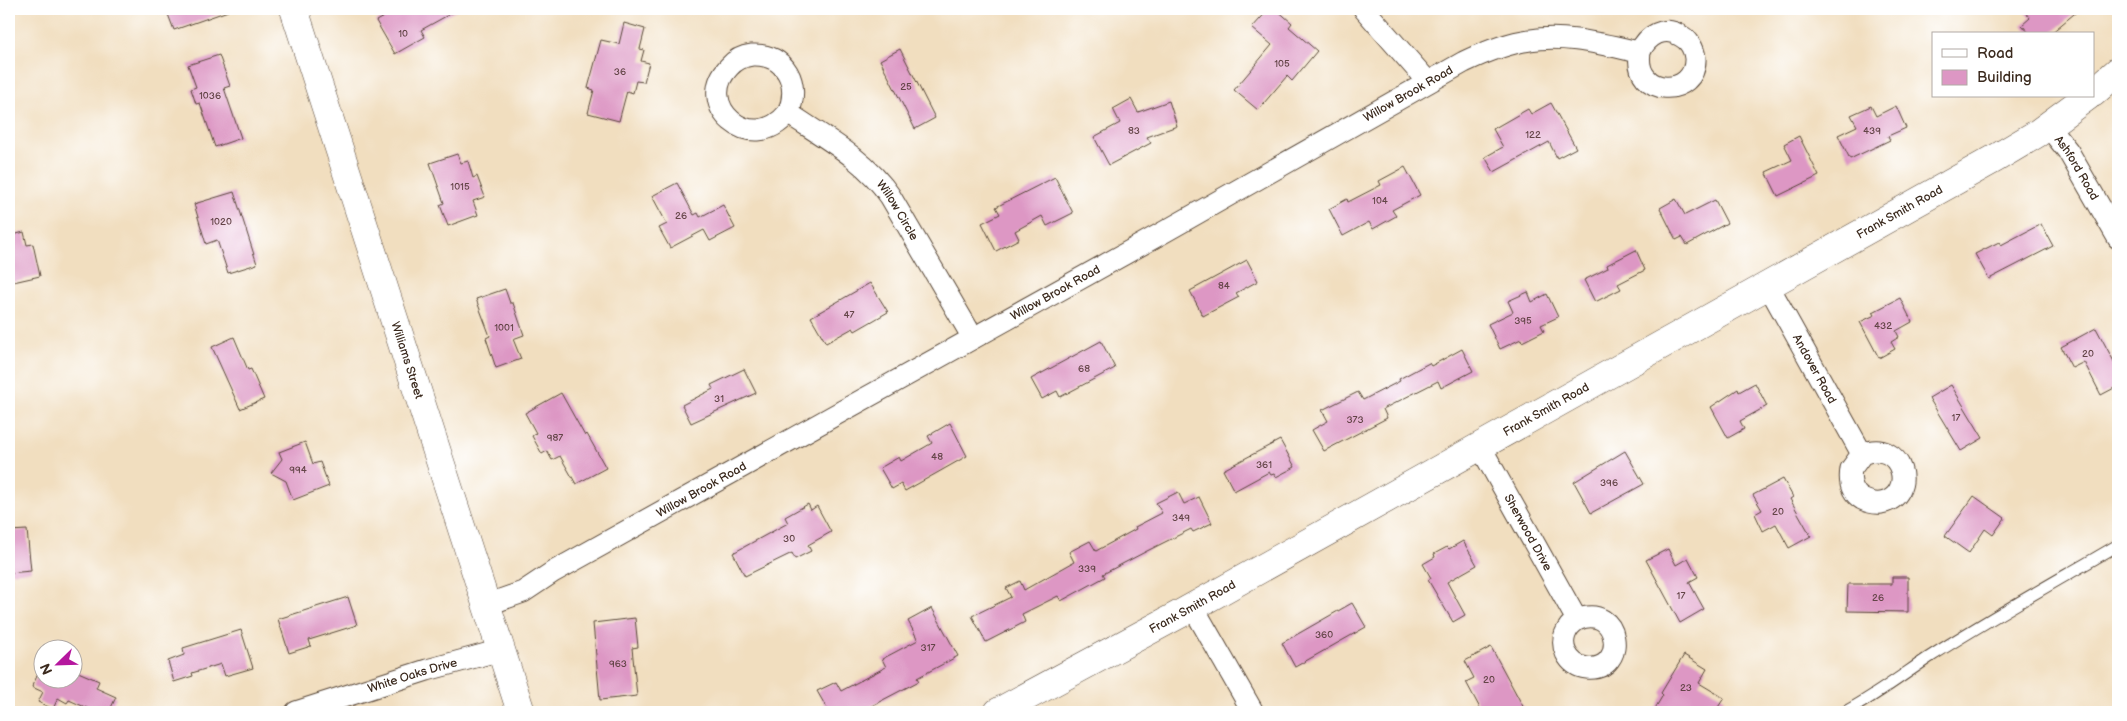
<svg xmlns="http://www.w3.org/2000/svg" width="2127" height="721" viewBox="0 0 2127 721" font-family="'Balsamiq Sans',sans-serif">
<style>
.building{fill:#dd97c4}
.lines{fill:none;stroke-linecap:round;stroke-linejoin:round}
.lane-casing{stroke:#564536;stroke-width:13}
.street-casing{stroke:#564536;stroke-width:23}
.secondary-casing{stroke:#564536;stroke-width:29}
.lane{stroke:#fff;stroke-width:11}
.street{stroke:#fff;stroke-width:21}
.secondary{stroke:#fff;stroke-width:28}
.labels{text-anchor:middle;dominant-baseline:central;stroke-width:5;stroke-linejoin:round;paint-order:stroke}
.number-label{font-size:10px;fill:#644548}
.street-label{font-size:12px;fill:#3b2a1e;stroke:#fff}
</style>
<rect width="100%" height="100%" fill="#fff"/>
<filter id="ink" filterUnits="userSpaceOnUse"><feTurbulence type="fractalNoise" baseFrequency=".02" numOctaves="2"/><feDisplacementMap in="SourceGraphic" scale="10" xChannelSelector="R" yChannelSelector="G"/><feConvolveMatrix kernelMatrix="1 2 1 2 8 2 1 2 1" color-interpolation-filters="sRGB"/></filter>
<filter id="wash" filterUnits="userSpaceOnUse"><feTurbulence type="fractalNoise" baseFrequency=".0096" numOctaves="4" result="noise"/><feDisplacementMap in="SourceGraphic" scale="20" xChannelSelector="R" yChannelSelector="G"/><feGaussianBlur stdDeviation="1.12" result="paint"/><feColorMatrix in="noise" values="0 0 0 0 0 0 0 0 0 0 0 0 0 0 0 0 0 1.4 0 .05"/><feComposite in="paint" operator="in"/></filter>
<g filter="url(#wash)">
<rect width="100%" height="100%" fill="#f1debf"/>
<g id="blocks">
<!-- building -->
<path class="building" d="M166 9H227L228 11 174 30Z
M398 9H459L421 30 425 37 395 54 376 21Z
M1269 9H1276L1292 23 1289 27 1317 51 1292 81 1287 76 1258 110 1234 90 1272 45 1252 28Z
M2022 9H2080L2050 34H2030L2022 25 2030 18Z
M624 23 645 29 640 49 644 50 641 61 649 63 644 82 636 81 633 93 627 91 619 121 588 113 594 90 588 88 601 40 619 44Z
M900 49 935 118 915 129 880 60Z
M219 55 230 86 224 88 241 138 215 147 200 103 196 104 191 89 196 87 188 65Z
M1131 99 1138 112 1169 101 1177 126 1147 137 1151 143 1109 165 1094 137 1120 123 1113 109Z
M1551 103 1576 148 1557 158 1549 142 1494 172 1485 157 1503 147 1493 129 1528 109 1531 114Z
M1871 106 1876 116 1896 106 1906 128 1888 136 1890 140 1850 159 1838 135 1857 126 1851 115Z
M1799 136 1819 176 1778 196 1766 172 1792 160 1784 144Z
M457 154 461 163 468 161 473 178 477 176 485 197 473 201 478 215 448 226 440 205 444 203 430 163Z
M1405 167 1420 195 1392 210 1396 216 1373 229 1369 222 1343 236 1329 209 1347 199 1348 202 1381 185 1379 181Z
M1055 177 1073 213 1047 226 1042 216 1015 231 1019 239 996 251 982 223 1000 214 996 207Z
M677 183 694 215 698 213 700 217 723 205 735 228 710 241 704 230 670 248 659 228 667 224 652 196Z
M234 192 257 264 228 273 217 240 206 244 194 204Z
M1676 199 1685 215 1715 200 1727 223 1687 245 1682 237 1676 240 1660 208Z
M2041 224 2053 246 1989 279 1975 254 1999 242 2001 245Z
M24 232 27 245 33 244 40 276 9 283V236Z
M1636 250 1645 270 1618 284 1621 289 1595 302 1584 280 1608 268 1607 265Z
M1247 260 1258 281 1236 293 1239 297 1203 316 1190 291Z
M870 283 888 312 855 331 853 328 826 343 811 317Z
M505 289 510 303H513L524 335 513 339 521 359 496 368 486 338 490 336 476 299Z
M1528 292 1532 302 1547 294 1558 317 1541 325 1544 331 1522 342 1521 339 1500 349 1488 324 1513 312 1508 301Z
M1900 298 1912 322 1896 331 1899 337 1891 342 1895 349 1879 358 1860 322 1875 315 1873 312Z
M2096 328 2118 369V386L2101 395 2084 362 2072 368 2061 347Z
M234 337 248 370 251 369 264 399 240 409 212 347Z
M1101 341 1115 368 1060 397 1057 391 1042 399 1031 379Z
M1462 349 1473 371 1441 388 1438 381 1383 409 1387 418 1324 451 1312 430 1328 421 1322 410 1358 392 1363 400 1400 381 1399 379 1429 363 1431 366Z
M744 369 756 393 691 423 682 405 713 389 711 385Z
M1755 383 1767 406 1740 421 1744 429 1728 438 1711 407 1738 389 1739 392Z
M1951 385 1983 438 1961 451 1929 398Z
M561 393 585 436 587 434 606 468 576 484 560 456 552 460 547 451 542 454 532 436 536 433 525 413Z
M950 423 967 456 905 491 901 484 892 489 880 468 899 457 901 461 932 443 928 436Z
M1280 440 1295 467 1276 477 1274 474 1271 475 1269 472 1234 491 1223 470Z
M305 442 313 464 320 462 329 486 293 500 286 481 271 473 282 459 279 452Z
M1625 451 1644 484 1591 513 1574 482Z
M1783 479 1793 497 1790 499 1811 536 1789 548 1776 524 1763 531 1755 514 1762 510 1753 495Z
M1178 492 1184 504 1199 497 1212 523 1193 532 1191 529 1147 551 1103 574 1105 577 1061 601 1058 596 1022 614 1025 622 986 642 972 616 1011 597 1006 588 1020 581 1024 590 1074 562 1069 552 1090 541 1096 551 1136 529 1135 527 1162 513 1156 503Z
M1974 496 2005 518 1993 535 1985 529 1969 553 1945 536Z
M808 504 811 510 817 506 831 532 808 545 811 551 795 559 792 553 745 576 733 553 788 523 785 517Z
M27 530 31 571 9 573V531Z
M1463 541 1477 565 1447 582 1465 615 1453 622 1428 580 1431 578 1423 564 1435 557 1434 554 1447 547 1449 549Z
M1668 549 1676 565 1688 558 1698 577 1689 582 1704 609 1680 623 1646 560Z
M1892 577H1908V612L1847 611 1848 584H1892Z
M348 597 357 625 309 640 311 646 289 653 278 619Z
M1352 603 1366 627 1295 667 1282 643Z
M932 608 958 656 917 678 919 681 860 712H829L817 691 836 682 841 691 886 667 882 659 918 640 908 621Z
M635 618 638 647 632 648 637 696 600 700 593 623Z
M241 630 253 668 225 676 221 664 192 673 193 676 174 682 168 661 184 655 183 648Z
M1491 647 1526 712H1482L1466 682 1474 678 1465 661Z
M1684 655 1707 669 1699 683 1724 698 1715 712H1653L1663 695 1661 693Z
M42 665V678H72L76 671 99 681 96 688 116 697 109 712H96L69 700 67 703 58 698 53 709 38 702 43 692 32 687Z"/>
</g>
</g>
<g filter="url(#ink)">
<use href="#blocks" fill-opacity="0" stroke="#564536" stroke-width="1"/>
<g class="lines">
<defs>
<path id="lane" d="M1845 712C1875 696 1900 677 1928 658 1990 618 2055 582 2118 545"/>
<g id="street">
<path d="M1364 9 1428 82"/>
<path id="s1" d="M788 113C801 85 786 53 752 55 743 56 735 60 729 67 693 104 751 158 788 113 825 138 865 159 890 196L973 338"/>
<path id="s2" d="M2048 126 2068 151 2118 238"/>
<path id="s3" d="M1768 285 1862 454 1851 469C1849 481 1851 492 1862 499 1868 502 1874 504 1881 503 1918 496 1903 437 1862 454"/>
<path id="s4" d="M1480 446 1577 620C1566 627 1560 640 1566 653 1570 661 1577 667 1587 668 1629 672 1620 601 1577 620"/>
<path id="s5" d="M486 605 523 592 553 572 1164 232 1464 62C1485 52 1507 43 1530 40 1566 34 1605 45 1640 52 1633 98 1697 98 1695 58 1694 49 1689 40 1681 36 1665 25 1647 35 1640 52"/>
<path d="M1193 607 1253 712"/>
<path id="s6" d="M296 712 427 670 501 650"/>
</g>
<g id="secondary">
<path id="s7" d="M294 9 521 712"/>
<path d="M2093 93 2118 71"/>
<path id="s8" d="M998 712 1180 614 1996 158 2038 133 2088 96"/>
</g>
</defs>
<!-- lane casing -->
<use href="#lane" class="lane-casing"/>
<!-- street casing -->
<use href="#street" class="street-casing"/>
<!-- secondary casing -->
<use href="#secondary" class="secondary-casing"/>
<!-- lane -->
<use href="#lane" class="lane"/>
<!-- street -->
<use href="#street" class="street"/>
<!-- secondary -->
<use href="#secondary" class="secondary"/>
</g>
</g>
<g class="labels">
<!-- number labels -->
<g class="number-label">
<text x="403" y="34">10</text>
<text x="1282" y="64">105</text>
<text x="620" y="72">36</text>
<text x="906" y="87">25</text>
<text x="210" y="96">1036</text>
<text x="1134" y="131">83</text>
<text x="1872" y="131">439</text>
<text x="1533" y="135">122</text>
<text x="460" y="187">1015</text>
<text x="1380" y="201">104</text>
<text x="681" y="216">26</text>
<text x="221" y="222">1020</text>
<text x="1224" y="286">84</text>
<text x="849" y="315">47</text>
<text x="1523" y="321">395</text>
<text x="1883" y="326">432</text>
<text x="504" y="328">1001</text>
<text x="2088" y="354">20</text>
<text x="1084" y="369">68</text>
<text x="719" y="399">31</text>
<text x="1956" y="418">17</text>
<text x="1355" y="420">373</text>
<text x="555" y="438">987</text>
<text x="937" y="457">48</text>
<text x="1264" y="465">361</text>
<text x="298" y="470">994</text>
<text x="1609" y="483">396</text>
<text x="1778" y="512">20</text>
<text x="1181" y="518">349</text>
<text x="789" y="539">30</text>
<text x="1087" y="569">339</text>
<text x="1681" y="596">17</text>
<text x="1878" y="598">26</text>
<text x="1324" y="635">360</text>
<text x="928" y="648">317</text>
<text x="618" y="664">963</text>
<text x="1489" y="680">20</text>
<text x="1686" y="688">23</text>
</g>
<!-- street labels -->
<g class="street-label">
<text stroke="none"><textPath href="#s5" startOffset="1055">Willow Brook Road</textPath></text>
<text stroke="none"><textPath href="#s2" startOffset="51">Ashford Road</textPath></text>
<text stroke="none"><textPath href="#s1" startOffset="384">Willow Circle</textPath></text>
<text stroke="none"><textPath href="#s8" startOffset="1031">Frank Smith Road</textPath></text>
<text stroke="none"><textPath href="#s5" startOffset="650">Willow Brook Road</textPath></text>
<text stroke="none"><textPath href="#s7" startOffset="369">Williams Street</textPath></text>
<text stroke="none"><textPath href="#s3" startOffset="96">Andover Road</textPath></text>
<text stroke="none"><textPath href="#s8" startOffset="626">Frank Smith Road</textPath></text>
<text stroke="none"><textPath href="#s5" startOffset="245">Willow Brook Road</textPath></text>
<text stroke="none"><textPath href="#s4" startOffset="99">Sherwood Drive</textPath></text>
<text stroke="none"><textPath href="#s8" startOffset="221">Frank Smith Road</textPath></text>
<text stroke="none"><textPath href="#s6" startOffset="122">White Oaks Drive</textPath></text>
</g>
</g>
<!-- margin -->
<rect width="2127" height="721" fill="none" stroke="#fff" stroke-width="30"/>
<!-- legend -->
<rect x="1932" y="32" width="162" height="65" fill="#ffffff" stroke="#b1aaa5"/>
<rect x="1942" y="49" width="25" height="8" fill="#ffffff" stroke="#b1aaa5"/>
<text x="1977" y="58" font-size="15" fill="#3b2a1e">Road</text>
<rect x="1942" y="70" width="25" height="15" fill="#dd97c4" stroke="#b1aaa5"/>
<text x="1977" y="82" font-size="15" fill="#3b2a1e">Building</text>
<!-- north arrow -->
<g transform="translate(58 664) rotate(247)"><circle r="24" fill="#ffffff" stroke="#b1aaa5"/>
<path d="M0-4L9 19L0 12L-9 19Z" fill="#b5179e"/>
<text y="-8" font-size="14" font-weight="bold" text-anchor="middle" fill="#3b2a1e">N</text>
</g>
</svg>
